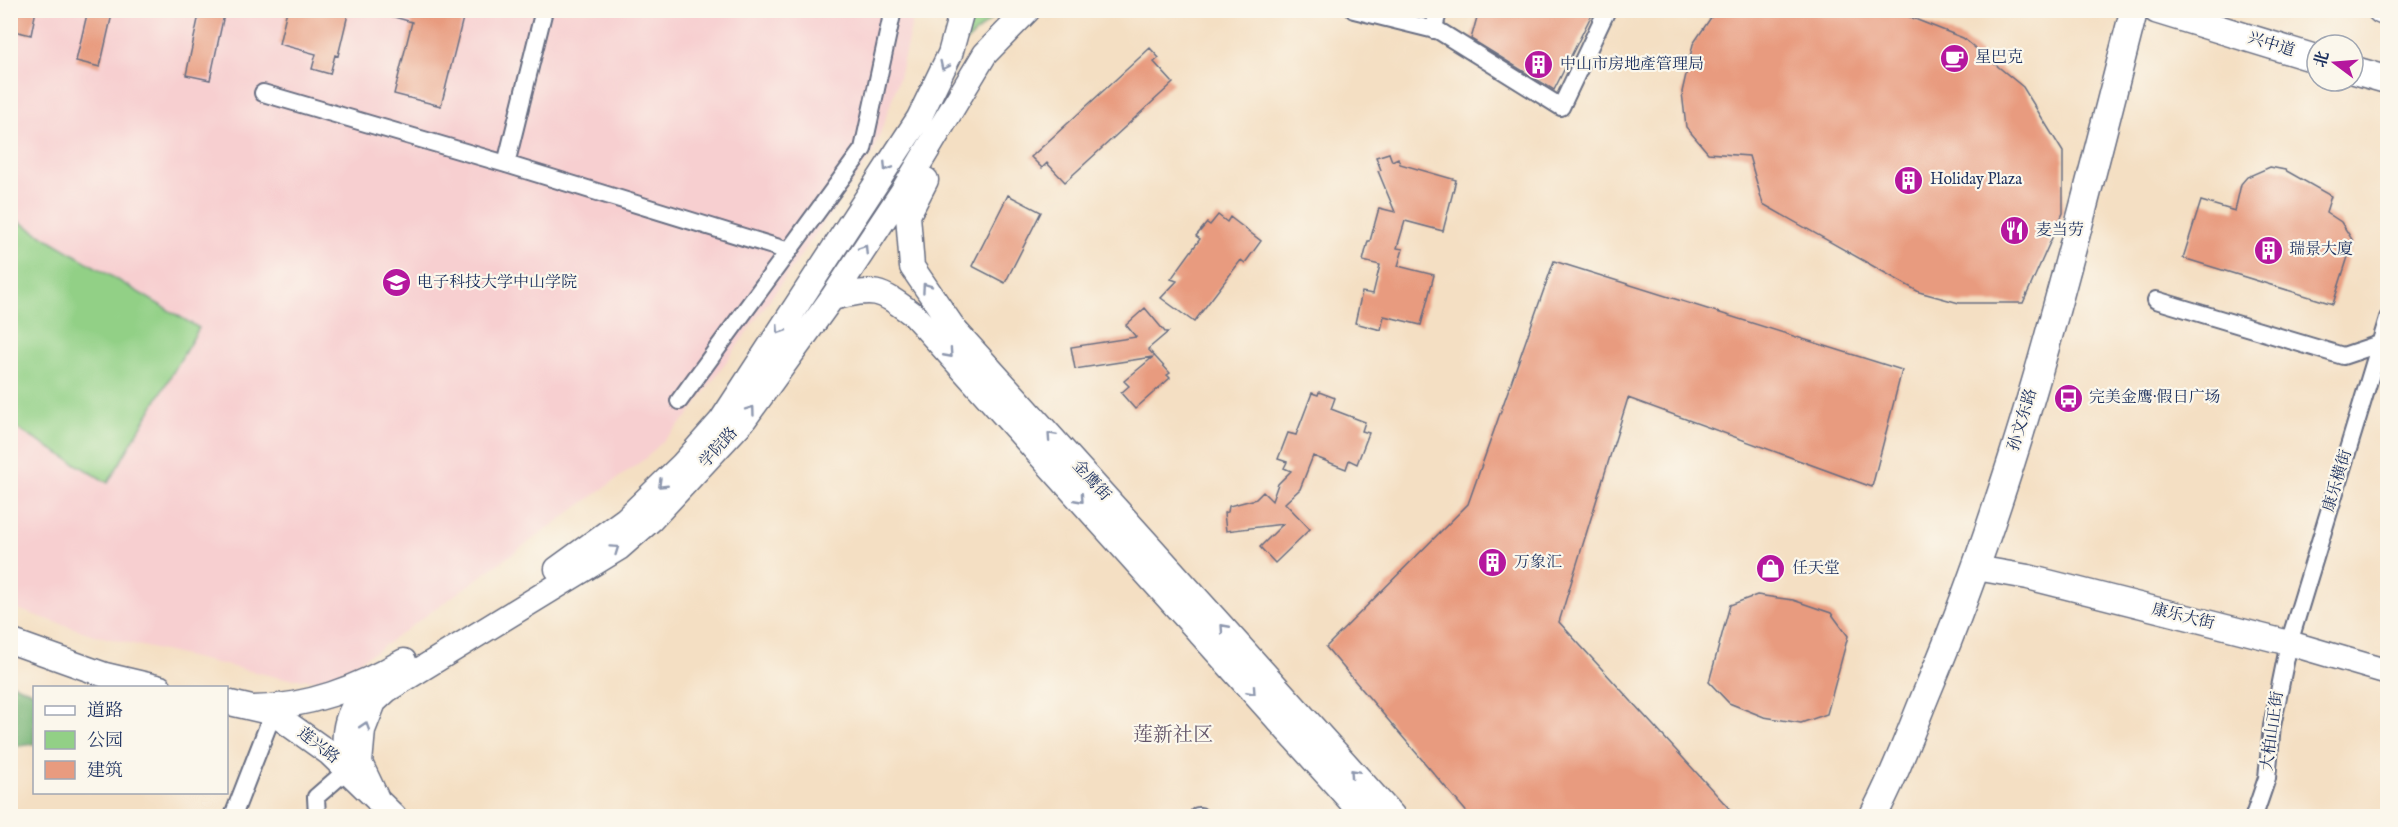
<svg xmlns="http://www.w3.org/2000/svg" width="2398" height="827" viewBox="0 0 2398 827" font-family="'IM FELL English','Noto Serif SC',serif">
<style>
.built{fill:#f7cfd0}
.green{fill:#92d086;stroke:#568072;stroke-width:1.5}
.forest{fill:#75b273;stroke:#487068;stroke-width:1.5}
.building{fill:#e89b7f}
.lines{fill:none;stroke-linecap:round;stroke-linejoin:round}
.street-casing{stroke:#676d81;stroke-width:20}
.secondary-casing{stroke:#676d81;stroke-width:27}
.primary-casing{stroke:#676d81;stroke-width:30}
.street{stroke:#fff;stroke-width:16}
.secondary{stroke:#fff;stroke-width:24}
.primary{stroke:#fff;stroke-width:27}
.oneway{stroke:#8d97ae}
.labels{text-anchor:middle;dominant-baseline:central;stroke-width:4.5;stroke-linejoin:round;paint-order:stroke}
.street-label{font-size:16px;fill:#1b2f5e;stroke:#fbf7ec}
.poi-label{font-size:16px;fill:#1b2f5e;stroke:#fbf7ec;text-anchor:start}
.quarter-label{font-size:20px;fill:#63556a;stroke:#fbf7ec}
</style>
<rect width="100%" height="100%" fill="#fbf7ec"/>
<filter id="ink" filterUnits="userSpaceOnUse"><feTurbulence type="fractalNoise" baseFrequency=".0167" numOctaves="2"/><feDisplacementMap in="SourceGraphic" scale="12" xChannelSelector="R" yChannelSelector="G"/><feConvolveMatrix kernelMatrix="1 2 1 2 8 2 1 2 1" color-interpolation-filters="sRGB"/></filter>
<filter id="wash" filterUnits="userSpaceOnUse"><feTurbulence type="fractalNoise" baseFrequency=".008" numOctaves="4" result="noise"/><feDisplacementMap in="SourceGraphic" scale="24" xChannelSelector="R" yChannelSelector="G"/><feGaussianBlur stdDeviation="1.35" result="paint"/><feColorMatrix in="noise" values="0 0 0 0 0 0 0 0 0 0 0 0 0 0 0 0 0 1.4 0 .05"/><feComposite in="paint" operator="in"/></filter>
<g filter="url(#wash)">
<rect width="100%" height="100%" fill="#f4dfc3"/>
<!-- built -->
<path class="built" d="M11 11H915L897 85 874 151 688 416 646 458 378 650 344 670 316 680 281 678 94 635 11 607Z"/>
<!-- green -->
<path class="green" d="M971 11H1000L958 49Z
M11 217 199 328 108 483 11 425Z"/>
<!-- forest -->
<path class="forest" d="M11 683 34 693V744L11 747Z"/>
<g id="blocks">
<!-- building -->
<path class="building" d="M10 10H36L31 35 10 30Z
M88 10H113L100 67 76 61Z
M200 10H225L210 80 186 75Z
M287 10H349L338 56 335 55 330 74 312 69 316 54 279 44Z
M387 10H465L441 106 394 94 412 22 387 15Z
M1479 10H1594L1554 90 1471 39Z
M1716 10H1892L1963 38 2023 87 2063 152V213L2023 303H1959L1919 292 1763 204 1749 156 1708 153 1686 127 1682 92 1693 44Z
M1150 48 1159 58 1154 62 1173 83 1065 182 1047 163 1042 168 1031 157Z
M1389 153 1392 161 1398 158 1400 164 1456 180 1443 231 1405 221 1397 248 1403 249 1398 266 1434 275 1421 325 1384 316 1381 330 1355 323 1362 292 1373 294 1380 265 1363 261 1368 241H1370L1379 208 1395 212 1378 171 1381 170 1376 157Z
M2270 167 2285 170 2331 196 2326 212 2341 222 2353 241 2333 304 2183 258 2201 201 2235 211 2241 184 2247 177Z
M1008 195 1041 212 1005 283 972 266Z
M1218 215 1227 222 1230 217 1261 241 1245 263 1241 260 1194 322 1161 298 1177 281 1171 279 1200 239 1196 236 1207 223 1210 225Z
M1554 261 1902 370 1872 487 1628 398 1559 622 1736 816H1470L1326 647 1468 504Z
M1145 308 1165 332H1168L1148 349 1170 373 1167 375 1170 378 1135 409 1121 393 1129 386 1124 381 1153 357 1075 369 1071 347 1136 337 1126 325Z
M1319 392 1335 398 1331 409 1365 422 1362 431 1369 433 1357 464 1349 460 1346 469 1313 456 1300 489 1285 503 1310 529 1275 563 1260 547 1283 524 1226 531 1224 513 1228 512 1229 506 1256 499 1263 492 1272 501 1278 484 1291 471 1284 468 1287 462 1278 459 1288 433 1296 435 1312 393 1318 395Z
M1757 595 1793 600 1831 613 1848 636 1827 714 1801 723 1764 717 1729 703 1709 682 1730 605Z"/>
</g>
</g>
<g filter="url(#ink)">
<use href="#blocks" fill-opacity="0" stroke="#676d81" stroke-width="1.5"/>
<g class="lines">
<defs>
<path id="street" d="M1354 10 1439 31 1561 107 1607 10
M1433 30 1439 10
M263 93 506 164 789 251
M506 164 544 10
M2156 300 2343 356 2379 344
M679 401 863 149 893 10
M233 816 273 713
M317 816 316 797 347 770
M1198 816H1200
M2254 816 2267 778 2272 726 2289 643 2388 318"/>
<path id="secondary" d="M926 180 908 215 912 267 955 330 1393 816
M832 298C877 288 877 288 914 315L1364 816
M1976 568 2028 577 2289 643 2388 672
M557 569 626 519 682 465 721 421 919 118 950 54 962 10
M10 641 105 675 160 688
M226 702 273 713 329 753 394 816
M253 708C308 707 357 688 404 661
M347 770C340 729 346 710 374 680
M378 801 360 763 363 730 374 702 387 690 619 548 651 520 743 421 832 298 904 189 985 54 1028 10"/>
<path id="primary" d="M2157 10 2317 59
M2381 10 2388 13
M2353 70 2388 80
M1873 816C1895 776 1911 730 1929 687 2021 470 2075 239 2134 10"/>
</defs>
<!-- street casing -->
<use href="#street" class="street-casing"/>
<!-- secondary casing -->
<use href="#secondary" class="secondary-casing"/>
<!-- primary casing -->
<use href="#primary" class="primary-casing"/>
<!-- street -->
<use href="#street" class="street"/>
<!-- secondary -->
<use href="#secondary" class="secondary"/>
<!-- primary -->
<use href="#primary" class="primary"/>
</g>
<!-- one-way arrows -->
<defs><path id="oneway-chevron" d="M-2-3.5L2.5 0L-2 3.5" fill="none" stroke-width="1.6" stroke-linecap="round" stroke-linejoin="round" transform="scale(1.5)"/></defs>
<g class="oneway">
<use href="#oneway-chevron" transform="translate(944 66) rotate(116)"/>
<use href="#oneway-chevron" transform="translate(887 167) rotate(123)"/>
<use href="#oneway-chevron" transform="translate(864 249) rotate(-57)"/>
<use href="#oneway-chevron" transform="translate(926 287) rotate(-125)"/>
<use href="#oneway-chevron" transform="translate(780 330) rotate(123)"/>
<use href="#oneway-chevron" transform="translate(949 354) rotate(48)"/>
<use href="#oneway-chevron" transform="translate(751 410) rotate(-54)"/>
<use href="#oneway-chevron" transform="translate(1051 436) rotate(-132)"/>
<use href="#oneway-chevron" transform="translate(662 484) rotate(136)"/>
<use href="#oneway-chevron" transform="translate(1080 499) rotate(48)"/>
<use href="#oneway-chevron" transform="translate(615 549) rotate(-35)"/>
<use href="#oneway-chevron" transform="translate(1224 628) rotate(-132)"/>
<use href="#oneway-chevron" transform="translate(1252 691) rotate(48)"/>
<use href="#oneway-chevron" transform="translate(365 726) rotate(-73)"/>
<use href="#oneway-chevron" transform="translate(1354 773) rotate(-132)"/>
</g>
</g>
<!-- icons -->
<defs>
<symbol id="cafe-disc" viewBox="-11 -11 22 22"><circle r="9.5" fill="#b5179e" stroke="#fbf7ec"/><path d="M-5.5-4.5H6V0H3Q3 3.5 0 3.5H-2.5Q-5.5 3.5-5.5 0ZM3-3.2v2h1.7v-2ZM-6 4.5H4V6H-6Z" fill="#fff"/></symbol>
<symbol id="building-disc" viewBox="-11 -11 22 22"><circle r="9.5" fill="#b5179e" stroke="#fbf7ec"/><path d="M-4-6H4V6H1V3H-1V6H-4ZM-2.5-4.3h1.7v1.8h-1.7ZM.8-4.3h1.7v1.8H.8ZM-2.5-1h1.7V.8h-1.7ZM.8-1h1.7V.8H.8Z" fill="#fff"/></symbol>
<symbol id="restaurant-disc" viewBox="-11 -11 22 22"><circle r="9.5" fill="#b5179e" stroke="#fbf7ec"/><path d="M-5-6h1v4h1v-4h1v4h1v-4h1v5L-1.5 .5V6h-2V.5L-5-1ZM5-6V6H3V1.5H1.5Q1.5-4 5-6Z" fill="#fff"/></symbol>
<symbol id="university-disc" viewBox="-11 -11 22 22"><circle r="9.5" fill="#b5179e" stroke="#fbf7ec"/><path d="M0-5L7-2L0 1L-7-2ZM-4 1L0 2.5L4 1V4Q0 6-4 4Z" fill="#fff"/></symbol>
<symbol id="bus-disc" viewBox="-11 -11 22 22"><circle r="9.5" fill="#b5179e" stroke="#fbf7ec"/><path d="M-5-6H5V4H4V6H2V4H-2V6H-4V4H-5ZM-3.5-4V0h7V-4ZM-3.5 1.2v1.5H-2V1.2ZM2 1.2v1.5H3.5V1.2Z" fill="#fff"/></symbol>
<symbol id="shop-disc" viewBox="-11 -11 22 22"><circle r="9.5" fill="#b5179e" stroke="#fbf7ec"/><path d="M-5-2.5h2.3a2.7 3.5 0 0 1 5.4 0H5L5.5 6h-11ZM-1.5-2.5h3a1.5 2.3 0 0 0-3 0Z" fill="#fff"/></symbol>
</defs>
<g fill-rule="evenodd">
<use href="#cafe-disc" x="1938" y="42" width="33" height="33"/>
<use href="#building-disc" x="1522" y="48" width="33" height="33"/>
<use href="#building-disc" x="1892" y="164" width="33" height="33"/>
<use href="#restaurant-disc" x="1998" y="214" width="33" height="33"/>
<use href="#building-disc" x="2252" y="234" width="33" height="33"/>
<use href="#university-disc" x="380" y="266" width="33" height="33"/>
<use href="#bus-disc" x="2052" y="382" width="33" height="33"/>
<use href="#building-disc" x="1476" y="546" width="33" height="33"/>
<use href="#shop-disc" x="1754" y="552" width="33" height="33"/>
</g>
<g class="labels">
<!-- street labels -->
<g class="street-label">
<text transform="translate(2271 45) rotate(17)">兴中道</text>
<text transform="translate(2023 420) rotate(-73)">孙文东路</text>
<text transform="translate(719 448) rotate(-48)">学院路</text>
<text transform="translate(1091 481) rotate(48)">金鹰街</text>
<text transform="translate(2338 481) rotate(-73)">康乐横街</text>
<text transform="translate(2183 617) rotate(14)">康乐大街</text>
<text transform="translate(2273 731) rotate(-82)">大柏山正街</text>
<text transform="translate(318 746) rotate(38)">莲兴路</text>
</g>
<!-- poi labels -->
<g class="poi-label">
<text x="1975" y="58">星巴克</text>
<text x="1560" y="65">中山市房地產管理局</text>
<text x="1930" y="180">Holiday Plaza</text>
<text x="2036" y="231">麦当劳</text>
<text x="2289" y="250">瑞景大廈</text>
<text x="417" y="283">电子科技大学中山学院</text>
<text x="2089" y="398">完美金鹰·假日广场</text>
<text x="1514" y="563">万象汇</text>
<text x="1792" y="569">任天堂</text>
</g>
<!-- quarter labels -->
<g class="quarter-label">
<text x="1173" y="735">莲新社区</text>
</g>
</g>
<!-- margin -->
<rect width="2398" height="827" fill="none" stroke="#fbf7ec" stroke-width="36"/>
<!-- legend -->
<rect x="33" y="686" width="195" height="108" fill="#fbf7ec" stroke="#a1a7b3" stroke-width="1.5"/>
<rect x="45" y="706" width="30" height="9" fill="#ffffff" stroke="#a1a7b3" stroke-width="1.5"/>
<text x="87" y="716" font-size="18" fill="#1b2f5e">道路</text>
<rect x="45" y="731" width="30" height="18" fill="#92d086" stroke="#a1a7b3" stroke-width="1.5"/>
<text x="87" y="746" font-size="18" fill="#1b2f5e">公园</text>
<rect x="45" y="761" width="30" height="18" fill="#e89b7f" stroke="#a1a7b3" stroke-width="1.5"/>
<text x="87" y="776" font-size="18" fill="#1b2f5e">建筑</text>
<!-- north arrow -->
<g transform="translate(2335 63) rotate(286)"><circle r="28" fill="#fbf7ec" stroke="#a1a7b3" stroke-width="1.5"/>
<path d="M0-4.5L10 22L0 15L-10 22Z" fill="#b5179e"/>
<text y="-9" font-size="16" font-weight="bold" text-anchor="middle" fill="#1b2f5e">北</text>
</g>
</svg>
